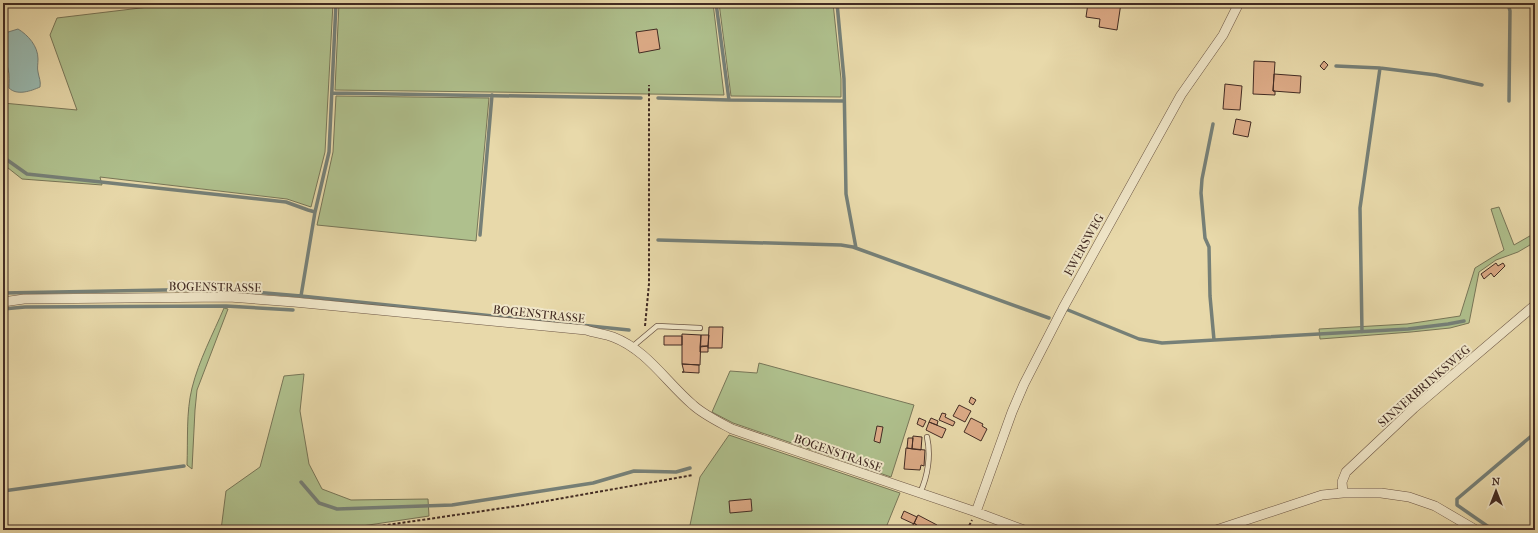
<svg xmlns="http://www.w3.org/2000/svg" width="1538" height="533" viewBox="0 0 1538 533" font-family="'IM FELL French Canon',serif">
<style>
.green{fill:#afc08d;stroke:#787658}
.water{fill:#98b9b0;stroke:#768078}
.lines{fill:none;stroke-linecap:round;stroke-linejoin:round}
.stream{stroke:#768078;stroke-width:3.5}
.building{fill:#dcaa86;stroke:#422b23}
.service-casing{stroke:#6c5645;stroke-width:6}
.minor-casing{stroke:#6c5645;stroke-width:10}
.path{stroke:#422b23;stroke-width:2;stroke-dasharray:3 2;stroke-linecap:butt}
.service{stroke:#f0e6c8;stroke-width:4.5}
.minor{stroke:#f0e6c8;stroke-width:9}
.labels{text-anchor:middle;dominant-baseline:central;stroke-width:4;stroke-linejoin:round;paint-order:stroke}
.street-label{font-size:12px;fill:#422b23;stroke:#f0e6c8}
</style>
<rect width="100%" height="100%" fill="#e8d9aa"/>
<filter id="stains"><feTurbulence type="fractalNoise" baseFrequency=".005" numOctaves="4"/><feColorMatrix values="0 0 0 0 .2 0 0 0 0 .09 0 0 0 0 .02 0 0 0 .5 -.17"/></filter>
<radialGradient id="worn" r=".72"><stop offset=".6" stop-color="#630" stop-opacity="0"/><stop offset="1" stop-color="#630" stop-opacity=".3"/></radialGradient>
<!-- green -->
<path class="green" d="M182 3H333L325 152 311 207 287 199 100 177 102 185 22 179 3 164V103L77 110 50 35 57 18Z
M339 3H713L724 95 335 90Z
M719 3H833L841 79V97L731 96Z
M336 96 489 98 476 241 317 225 333 152Z
M1499 207 1514 245 1535 233V242L1518 252 1496 260 1479 272 1469 323 1450 328 1411 332 1320 339 1319 329 1407 324 1460 316 1475 268 1504 250 1491 209Z
M224 308 228 309 197 390 195 410 192 469 187 465C188 440 186 412 192 388 199 360 213 334 224 308Z
M759 363 914 405 891 477 733 423 712 412 730 371 757 373Z
M304 374 300 411 309 464 322 489 351 500 428 499 429 516 335 530H221L226 491 260 467 284 376Z
M729 435 900 493 885 530H689L700 477Z"/>
<!-- water -->
<path class="water" d="M18 29C28 35 38 46 38 59 38 64 37 68 38 72 39 78 41 81 40 87 31 91 17 96 9 88 9 82 10 75 8 69 6 58 0 44 5 33Z"/>
<g class="lines">
<!-- stream -->
<path class="stream" d="M716 3 729 100 844 101
M837 3 844 79 846 194 856 248
M1508 3 1510 11 1509 101
M1336 66 1380 68 1436 75 1482 85
M332 93 641 98
M658 98 729 100
M1213 124 1202 179 1201 193 1205 238 1209 247 1210 296 1214 340
M3 157 27 174 286 202 308 210 315 212
M480 235 492 95
M658 240 841 245 853 247 1049 318
M3 293 217 289 301 296 629 330
M301 296 315 212 329 152 336 3
M3 309 25 307 226 306 293 310
M1068 310 1139 339 1162 343 1408 329 1448 324 1464 321
M1362 332 1360 208 1380 68
M301 482 319 503 337 509 452 505 593 483 634 471 676 472 690 468
M3 491 184 466
M1493 530 1457 505V499L1535 433"/>
</g>
<!-- building -->
<path class="building" d="M1088 3H1121L1117 30 1099 27 1100 19 1086 17Z
M657 29 660 49 639 53 636 32Z
M1254 61 1275 62 1273 91H1275V95L1253 94Z
M1324 61 1328 65 1324 70 1320 66Z
M1274 74 1301 76 1300 93 1273 91Z
M1225 84 1242 86 1240 110 1223 109Z
M1236 119 1251 122 1248 137 1233 134Z
M1496 263 1498 266 1503 263 1505 266 1494 277 1491 273 1484 279 1481 274Z
M709 327H723L722 348H708Z
M682 334 701 335 700 365 682 364Z
M701 335H709L708 346 700 347Z
M664 336H682V345H664Z
M702 346H708V352H700V347Z
M682 364 699 365V373L682 372H684Z
M971 397 976 400 973 405 969 402Z
M959 405 971 411 965 422 953 416Z
M942 413 946 414 945 417 955 422 953 426 939 420Z
M919 418 926 421 923 427 917 424Z
M931 418 938 421 937 425 929 422Z
M971 418 983 424 982 426 987 429 981 441 964 432Z
M929 422 946 429 942 438 926 430Z
M877 426 883 427 880 443 874 441Z
M913 436 922 437 921 450 912 449Z
M908 438H913L912 449 907 448Z
M906 448 925 450 924 466 921 465 920 470 904 469Z
M751 499 752 511 730 513 729 501Z
M904 511 917 517 914 524 901 518Z
M918 515 937 525 934 530H916L918 526 914 523Z
M914 523 918 526 916 530 911 528Z"/>
<g class="lines">
<defs>
<path id="service" d="M632 347 657 326 700 328
M920 493C928 476 931 455 927 437"/>
<path id="minor" d="M3 302 24 299 229 297 294 302 586 330C595 333 605 334 613 337 647 350 666 382 693 405 704 415 719 422 732 429L976 512 1024 530
M1343 493 1342 482 1346 472 1414 408 1535 305
M976 512 1012 412 1024 384 1063 308 1181 95 1223 35 1239 3
M1216 530 1322 495 1343 493H1381L1409 497 1435 506 1476 530"/>
</defs>
<!-- service casing -->
<use href="#service" class="service-casing"/>
<!-- minor casing -->
<use href="#minor" class="minor-casing"/>
<!-- path -->
<path class="path" d="M645 326 649 284V85
M353 530 524 505 693 475
M967 530 972 520"/>
<!-- service -->
<use href="#service" class="service"/>
<!-- minor -->
<use href="#minor" class="minor"/>
</g>
<g class="labels">
<!-- street labels -->
<g class="street-label">
<text transform="translate(1084 245) rotate(-61)">EWERSWEG</text>
<text transform="translate(215 287) rotate(1)">BOGENSTRASSE</text>
<text transform="translate(539 314) rotate(6)">BOGENSTRASSE</text>
<text transform="translate(1424 386) rotate(-41)">SINNERBRINKSWEG</text>
<text transform="translate(838 453) rotate(19)">BOGENSTRASSE</text>
</g>
</g>
<!-- margin -->
<rect width="1538" height="533" fill="none" stroke="#e8d9aa" stroke-width="16"/>
<rect x="4" y="4" width="1530" height="525" fill="none" stroke="#422b23" stroke-width="2"/>
<rect x="8" y="8" width="1522" height="517" fill="none" stroke="#422b23"/>
<!-- north arrow -->
<g transform="translate(1496 491)" stroke="#f0e6c8" stroke-width="3" paint-order="stroke">
<path d="M0-3L7 15L0 10L-7 15Z" fill="#422b23"/>
<text y="-6" font-size="11" font-weight="bold" text-anchor="middle" fill="#422b23">N</text>
</g>
<rect width="100%" height="100%" filter="url(#stains)"/>
<rect width="100%" height="100%" fill="url(#worn)"/>
</svg>
